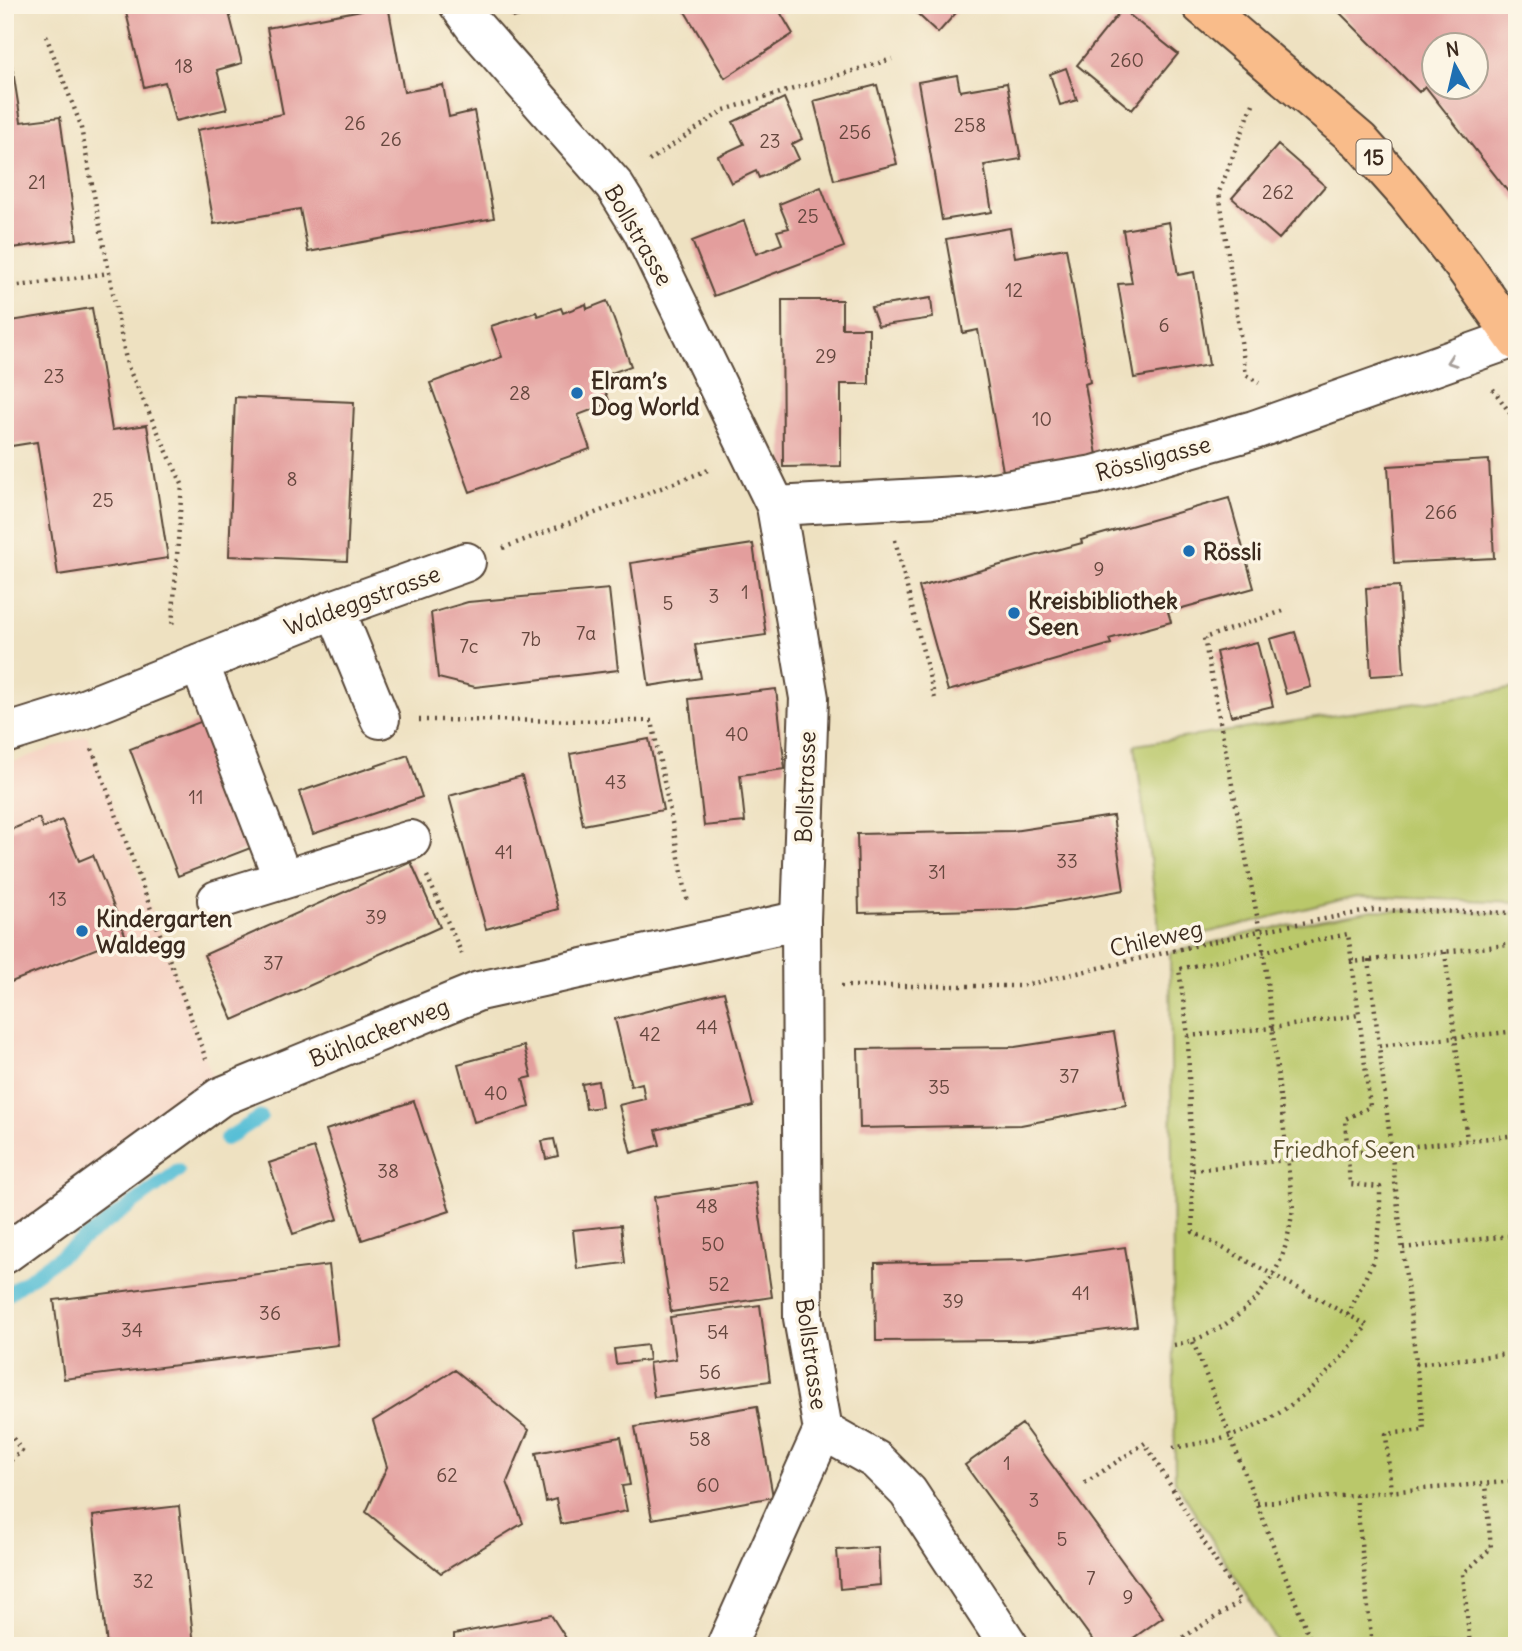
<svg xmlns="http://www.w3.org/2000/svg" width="1522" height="1651" viewBox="0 0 1522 1651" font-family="Delius,sans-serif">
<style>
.built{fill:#f5d2c2}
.green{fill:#bac86a;stroke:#7a7944;stroke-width:2}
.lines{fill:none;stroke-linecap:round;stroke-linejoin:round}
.stream{stroke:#58bfd6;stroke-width:14}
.building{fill:#e39e9d;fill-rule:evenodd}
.minor-casing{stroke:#564536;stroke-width:42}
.major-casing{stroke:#564536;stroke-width:42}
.path{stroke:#564536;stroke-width:4.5;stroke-dasharray:2 5;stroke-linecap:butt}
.minor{stroke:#fff;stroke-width:38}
.major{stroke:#f9bc8a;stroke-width:38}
.oneway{stroke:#a79f9a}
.poi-dot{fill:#1f6fb2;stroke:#fcf5e5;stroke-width:2.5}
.labels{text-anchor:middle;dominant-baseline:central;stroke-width:7;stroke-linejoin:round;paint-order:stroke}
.number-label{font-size:19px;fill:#65473e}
.shield{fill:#fcf5e5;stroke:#75675a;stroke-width:2}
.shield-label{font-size:21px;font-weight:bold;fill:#3b2a1e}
.street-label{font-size:23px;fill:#3b2a1e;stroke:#fcf5e5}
.poi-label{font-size:23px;font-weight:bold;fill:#3b2a1e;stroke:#fcf5e5;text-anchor:start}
.park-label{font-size:23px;fill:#5b5231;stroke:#fcf5e5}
</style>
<rect width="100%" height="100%" fill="#fcf5e5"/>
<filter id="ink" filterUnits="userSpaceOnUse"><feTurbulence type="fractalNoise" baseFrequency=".0143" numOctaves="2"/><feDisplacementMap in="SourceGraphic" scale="14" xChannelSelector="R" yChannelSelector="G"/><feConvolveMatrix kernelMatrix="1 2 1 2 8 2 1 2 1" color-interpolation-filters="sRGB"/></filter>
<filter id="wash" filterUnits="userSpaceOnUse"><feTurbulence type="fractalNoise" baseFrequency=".00686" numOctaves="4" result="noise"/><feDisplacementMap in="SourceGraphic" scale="28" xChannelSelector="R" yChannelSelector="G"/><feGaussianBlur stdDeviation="1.57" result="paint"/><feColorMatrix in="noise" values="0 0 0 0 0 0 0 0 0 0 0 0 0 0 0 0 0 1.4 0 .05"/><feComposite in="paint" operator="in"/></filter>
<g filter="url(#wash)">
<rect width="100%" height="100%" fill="#eee1c1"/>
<!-- built -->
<path class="built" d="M87 735 220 1097 19 1245 5 1193V765Z"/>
<!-- green -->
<path class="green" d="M1517 688V902L1357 896 1161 944 1135 745Z
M1373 910 1517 913V1646H1279L1175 1481 1170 953 1259 931Z"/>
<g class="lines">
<!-- stream -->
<path class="stream" d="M226 1139 261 1117
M5 1296 178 1171"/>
</g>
<g id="blocks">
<!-- building -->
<path class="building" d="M137 5H227L242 63 217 70 227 109 175 121 165 82 144 87 125 8Z
M388 5 404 92 443 85 449 117 474 111 494 218 308 252 300 209 214 224 197 130 283 114 267 28Z
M509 5H554V6L513 18Z
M681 5H776L793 34 725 78Z
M908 5H963L938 33Z
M1332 5H1517V203L1425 86 1419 92ZM1434 46H1476V88H1434Z
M1122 9 1178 54 1132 110 1077 65Z
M5 21 21 122 60 117 77 239 5 249Z
M1066 68 1077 100 1060 105 1050 74Z
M957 75 960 91 1007 83 1021 159 984 165 992 212 942 220 918 82Z
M877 85 897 164 834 180 814 101Z
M784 98 802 139 792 144 799 159 759 178 756 171 731 183 718 156 744 144 733 122Z
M1278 145 1325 186 1279 239 1232 198Z
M821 187 844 247 714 296 692 241 744 221 756 254 782 244 777 231 789 228 779 204Z
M1169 222 1178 275 1194 272 1209 365 1134 378 1118 284 1132 283 1123 230Z
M1010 228 1015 257 1066 248 1090 382 1085 384 1097 455 1003 471 978 330 963 333 946 239Z
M931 298 933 318 878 326 871 307Z
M782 300H842V328H869V384H841V466L783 467Z
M607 301 631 366 600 377 610 403 578 415 590 449 470 492 430 383 502 357 491 326 536 312 538 316 561 308 563 313 586 304 587 309Z
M92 308 112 430 147 425 168 558 58 575 37 442 5 447V322Z
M235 397 354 402 347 561 229 556Z
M1489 460 1494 558 1394 563 1388 466Z
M1229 498 1254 588 1168 612 1171 622 1109 639 1111 644 948 691 919 587 1082 543 1081 540Z
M753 544 766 635 695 645 701 678 649 686 631 563Z
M1399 586 1404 674 1371 676 1366 588Z
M609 589 618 670 475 687 438 678 431 613 468 602Z
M1295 632 1311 687 1286 694 1270 639Z
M1257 642 1273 706 1231 716 1216 652Z
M776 689 785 769 740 775 745 822 704 826 689 699Z
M213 717 261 844 178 876 130 749Z
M649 739 663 810 583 825 570 754Z
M408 755 422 797 313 834 299 792Z
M522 776 558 909 486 929 449 796Z
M1113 816 1124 890 1019 909 859 913 857 834 1013 831Z
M39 818 43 828 62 820 79 861 93 855 126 937 6 984 5 832Z
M411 862 440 927 233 1020 204 955Z
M724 992 753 1106 656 1130 660 1145 631 1153 619 1105 645 1099 642 1083 631 1086 615 1019Z
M1114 1032 1126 1105 1021 1125 860 1128 858 1049 1015 1047Z
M524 1046 532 1077 523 1079 530 1107 474 1122 458 1064Z
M598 1081 602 1107 586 1109 582 1084Z
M414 1101 450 1211 362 1240 326 1130Z
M554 1139 558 1156 546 1159 542 1141Z
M314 1148 338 1219 293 1234 269 1163Z
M755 1182 772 1297 671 1312 654 1197Z
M621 1225 625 1263 577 1269 573 1230Z
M1125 1247 1137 1326 1031 1340 876 1341 875 1263 1028 1260Z
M329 1265 338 1345 64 1379 54 1300Z
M760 1305 770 1381 654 1397 649 1363 676 1359 670 1317Z
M647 1345 649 1360 616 1364 614 1349Z
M455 1370 529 1430 507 1482 523 1523 441 1573 366 1512 387 1467 373 1421Z
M757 1406 773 1497 652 1519 635 1427Z
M1022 1424 1163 1617 1122 1646H1097L965 1465Z
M621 1437 630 1485 622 1486 627 1511 561 1524 556 1499 546 1502 536 1453Z
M179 1506 194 1646H107L93 1516Z
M878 1547 880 1585 840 1589 837 1550Z
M551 1615 571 1646H454V1634Z"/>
</g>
</g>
<g filter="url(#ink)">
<use href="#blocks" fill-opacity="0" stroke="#564536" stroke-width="2"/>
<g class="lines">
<defs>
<path id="minor" d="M459 5 475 27 614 185 642 230 776 506 809 698 801 920 803 1318 823 1430 726 1646
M776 506 976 495 1094 475 1254 430 1517 337
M335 609 380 719
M199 663 283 879
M5 734 79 711 335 609 466 562
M217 900 411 840
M5 1254 220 1097 479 991 801 920
M823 1430 876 1460 908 1492 1009 1646"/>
<path id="major" d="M1201 5 1360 141 1407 194 1463 265 1517 341"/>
</defs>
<!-- minor casing -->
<use href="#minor" class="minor-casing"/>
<!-- major casing -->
<use href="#major" class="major-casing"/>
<!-- path -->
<path class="path" d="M46 36 80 123 127 365 182 484 172 628
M1253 104 1219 192 1246 375 1259 383
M649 161 724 110 892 59
M5 288 109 273
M1493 389 1517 423
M895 540 935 699
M503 548 711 469
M419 720 652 721 688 903
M92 749 206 1059
M427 876 462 954
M1445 952 1467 1140
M1369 960 1424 1430 1386 1434 1391 1493
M841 986H1021L1259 931 1373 910 1517 913
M1188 1036 1272 1028 1359 1015 1352 962 1517 944
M1379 1046 1517 1031
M1193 1170 1517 1135
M1403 1248 1517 1235
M1348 1315 1374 1259 1380 1224V1187L1350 1184 1345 1119 1370 1107 1359 1015
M1193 1342 1313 1646
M1174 1345C1215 1338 1254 1309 1274 1273 1286 1253 1289 1231 1293 1209L1263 947 1204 638 1286 610
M1416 1364 1517 1353
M5 1427 22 1451 5 1465
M1173 1448C1192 1444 1213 1442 1231 1436 1288 1418 1333 1372 1367 1325L1193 1232 1188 1036 1179 969 1348 934 1352 962
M1085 1483 1145 1443 1240 1602 1169 1646
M1356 1495 1372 1646
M1257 1503 1517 1481
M5 1614 9 1646
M1470 1646 1463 1574 1491 1548 1485 1484"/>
<!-- minor -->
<use href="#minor" class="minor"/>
<!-- major -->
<use href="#major" class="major"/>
</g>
<!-- one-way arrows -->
<defs><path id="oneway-chevron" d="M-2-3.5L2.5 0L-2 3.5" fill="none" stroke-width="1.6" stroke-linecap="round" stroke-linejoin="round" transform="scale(1.75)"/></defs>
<use class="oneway" href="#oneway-chevron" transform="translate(1451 361) rotate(161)"/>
</g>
<!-- markers -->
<g class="poi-dot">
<circle cx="577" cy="393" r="7"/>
<circle cx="1189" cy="551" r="7"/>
<circle cx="1014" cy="613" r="7"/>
<circle cx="82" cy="931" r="7"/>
</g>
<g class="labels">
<!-- number labels -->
<g class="number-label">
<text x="1127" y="60">260</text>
<text x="184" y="66">18</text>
<text x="355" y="123">26</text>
<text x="970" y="125">258</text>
<text x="855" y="132">256</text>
<text x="391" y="139">26</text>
<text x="770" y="141">23</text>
<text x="37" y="182">21</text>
<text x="1278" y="192">262</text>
<text x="808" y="216">25</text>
<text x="1014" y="290">12</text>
<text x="1164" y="325">6</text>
<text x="826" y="356">29</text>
<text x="54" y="376">23</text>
<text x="520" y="393">28</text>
<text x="1042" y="419">10</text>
<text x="292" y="479">8</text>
<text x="103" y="500">25</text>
<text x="1441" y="512">266</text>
<text x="1099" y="569">9</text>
<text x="745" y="592">1</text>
<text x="714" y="596">3</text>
<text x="668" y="603">5</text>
<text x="586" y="633">7a</text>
<text x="531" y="639">7b</text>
<text x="469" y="646">7c</text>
<text x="737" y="734">40</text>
<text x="616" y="782">43</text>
<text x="196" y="797">11</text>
<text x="504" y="852">41</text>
<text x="1067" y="861">33</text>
<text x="937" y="872">31</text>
<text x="58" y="899">13</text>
<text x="376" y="917">39</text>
<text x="273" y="963">37</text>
<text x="707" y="1027">44</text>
<text x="650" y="1034">42</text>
<text x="1069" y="1076">37</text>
<text x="939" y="1087">35</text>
<text x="496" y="1093">40</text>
<text x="388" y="1171">38</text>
<text x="707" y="1206">48</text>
<text x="713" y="1244">50</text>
<text x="719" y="1284">52</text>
<text x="1081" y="1293">41</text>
<text x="953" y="1301">39</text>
<text x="270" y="1313">36</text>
<text x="132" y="1330">34</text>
<text x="718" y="1332">54</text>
<text x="710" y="1372">56</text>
<text x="700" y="1439">58</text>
<text x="1007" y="1463">1</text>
<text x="447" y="1475">62</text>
<text x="708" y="1485">60</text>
<text x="1034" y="1500">3</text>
<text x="1062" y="1539">5</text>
<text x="1091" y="1578">7</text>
<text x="143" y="1581">32</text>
<text x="1128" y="1597">9</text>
</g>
<!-- shield labels -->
<rect class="shield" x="1356.5" y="139.5" width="35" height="35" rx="5"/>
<g class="shield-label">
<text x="1374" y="157">15</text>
</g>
<!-- street labels -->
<g class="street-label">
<text transform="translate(639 235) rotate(60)">Bollstrasse</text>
<text transform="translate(1153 458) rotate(-15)">Rössligasse</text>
<text transform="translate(362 600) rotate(-20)">Waldeggstrasse</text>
<text transform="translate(805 787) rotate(-88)">Bollstrasse</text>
<text transform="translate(1156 938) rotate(-13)">Chileweg</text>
<text transform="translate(379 1032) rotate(-22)">Bühlackerweg</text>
<text transform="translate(812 1354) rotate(82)">Bollstrasse</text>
</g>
<!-- poi labels -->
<g class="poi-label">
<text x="591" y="380">Elram’s<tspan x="591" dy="26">Dog World</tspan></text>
<text x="1203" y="551">Rössli</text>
<text x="1028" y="600">Kreisbibliothek<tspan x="1028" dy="26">Seen</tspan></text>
<text x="96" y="918">Kindergarten<tspan x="96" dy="26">Waldegg</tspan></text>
</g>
<!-- park labels -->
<g class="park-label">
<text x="1344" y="1149">Friedhof Seen</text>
</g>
</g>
<!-- margin -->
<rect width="1522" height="1651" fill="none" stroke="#fcf5e5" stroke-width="28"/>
<!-- north arrow -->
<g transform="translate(1455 66) rotate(352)"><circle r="33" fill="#fcf5e5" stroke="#afa495" stroke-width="2"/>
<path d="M0-5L12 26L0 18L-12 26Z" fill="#1f6fb2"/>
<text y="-10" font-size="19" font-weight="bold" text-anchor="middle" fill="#3b2a1e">N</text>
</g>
</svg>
